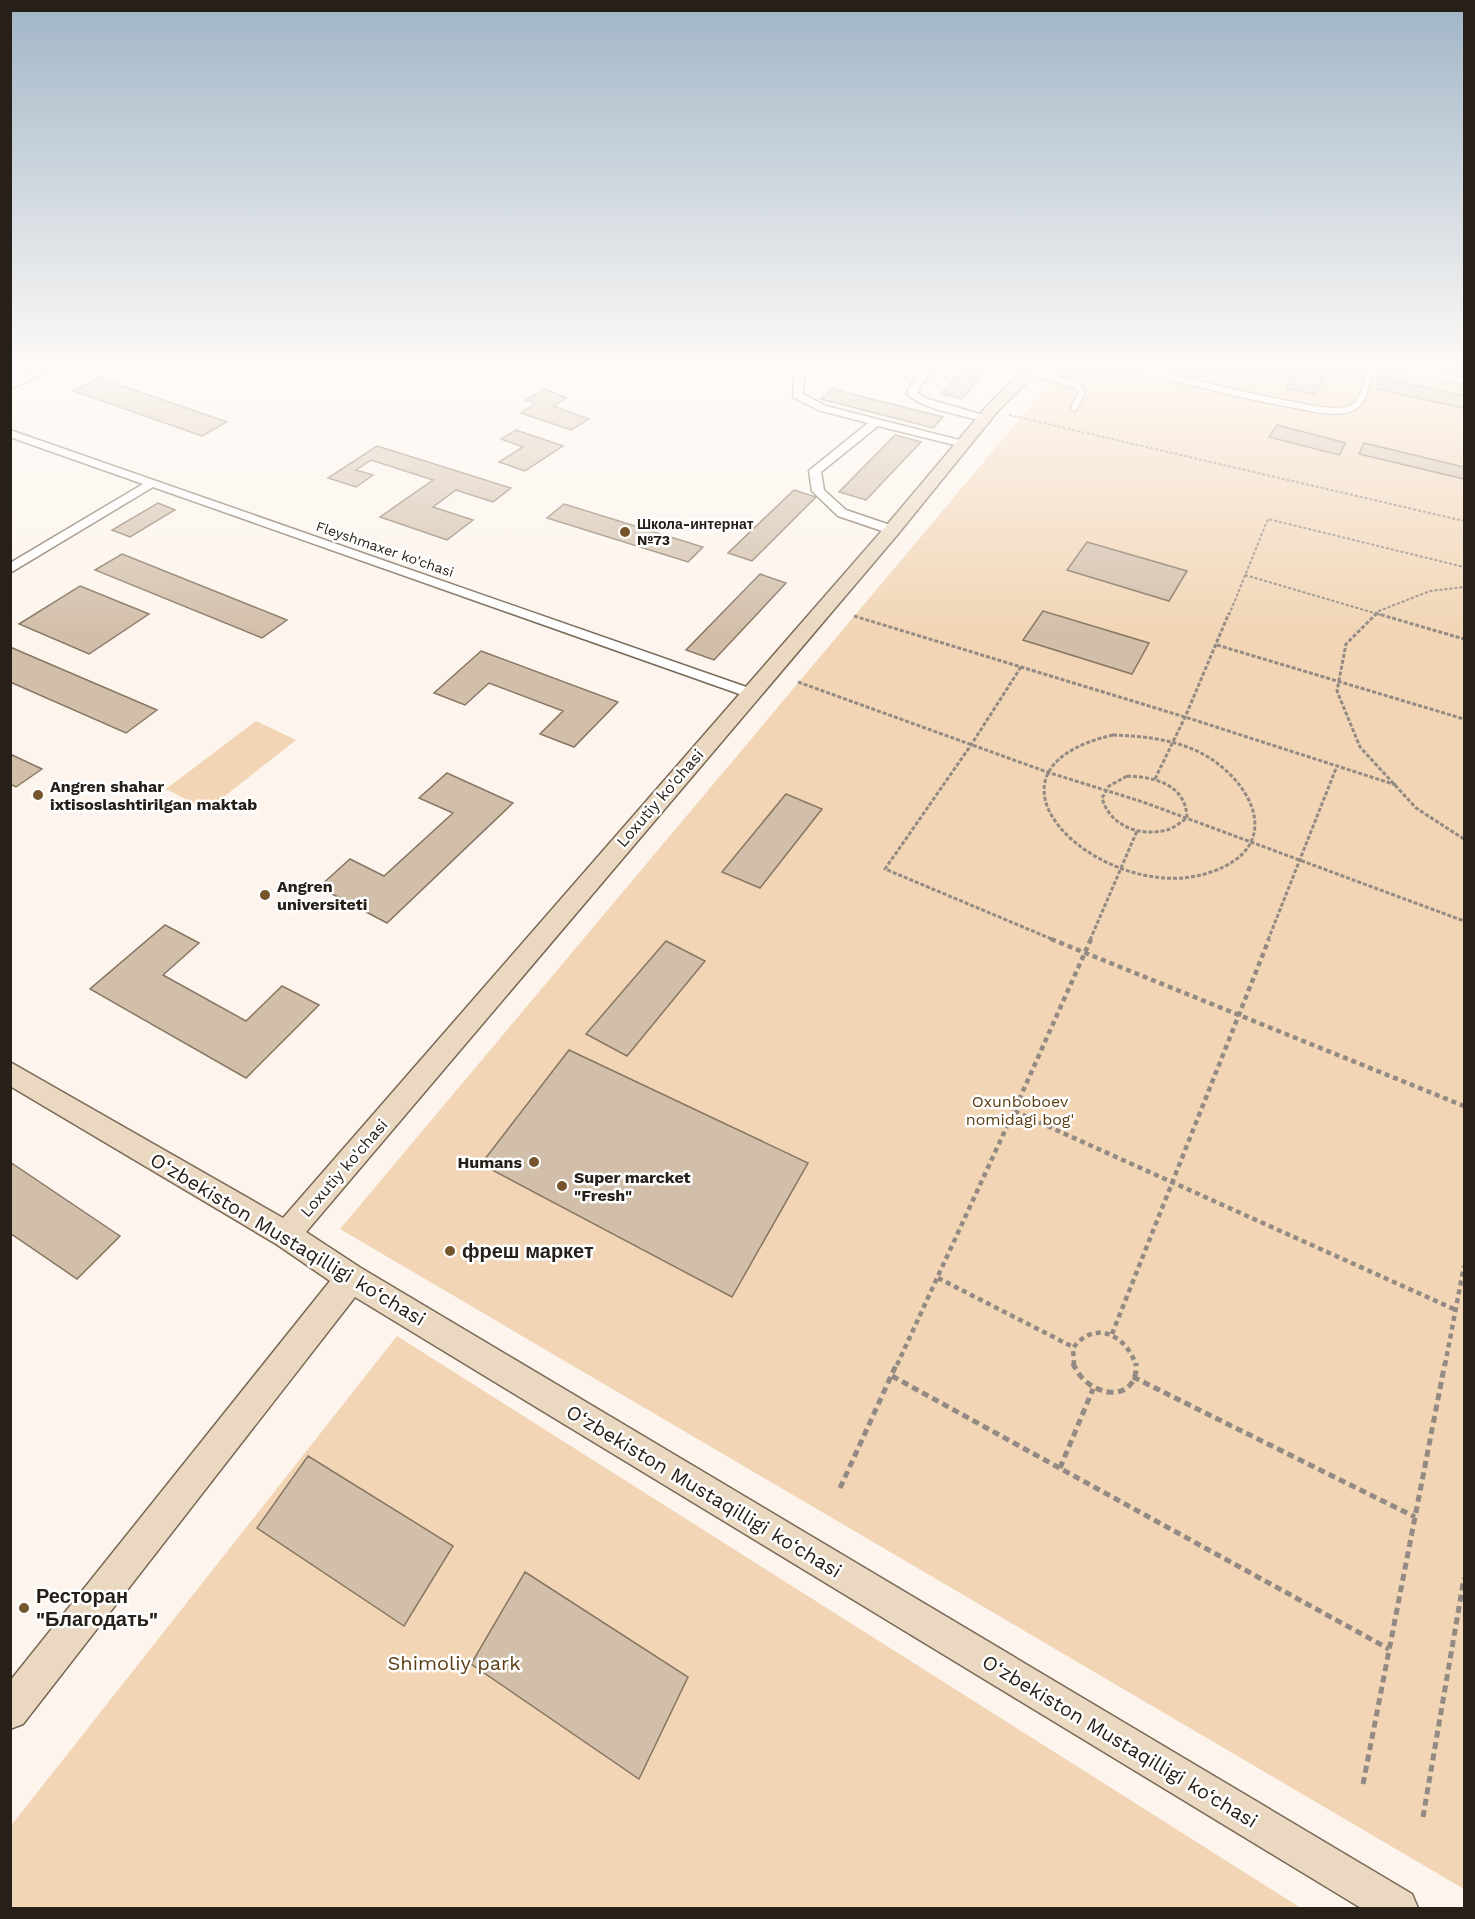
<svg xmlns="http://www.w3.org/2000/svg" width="1475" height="1919" viewBox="0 0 1475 1919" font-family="'Work Sans',sans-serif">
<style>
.green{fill:#f1d5b5}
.building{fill:#d2bfaa;stroke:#877662;stroke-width:1.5}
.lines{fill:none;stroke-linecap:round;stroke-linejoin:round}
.lane-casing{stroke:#786855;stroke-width:8}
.street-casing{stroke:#786855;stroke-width:3}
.secondary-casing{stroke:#786855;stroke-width:3}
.path-far3{stroke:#938b83;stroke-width:2;stroke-dasharray:3 2;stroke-linecap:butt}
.path-far2{stroke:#938b83;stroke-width:3;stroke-dasharray:4 2;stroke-linecap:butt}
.path-far1{stroke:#938b83;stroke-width:4.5;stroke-dasharray:5 4;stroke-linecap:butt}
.path{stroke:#938b83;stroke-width:5;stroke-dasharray:7 4.5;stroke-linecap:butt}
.lane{stroke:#fff;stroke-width:6}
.street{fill:#fff;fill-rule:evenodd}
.secondary{fill:#ead8c0;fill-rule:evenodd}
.poi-dot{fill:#76552c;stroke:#fff;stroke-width:2}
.labels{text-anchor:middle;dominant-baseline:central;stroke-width:5;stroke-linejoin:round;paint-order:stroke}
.far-poi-label{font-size:14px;font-weight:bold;fill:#272018;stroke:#fff;text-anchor:start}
.far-street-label{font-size:14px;fill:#272018;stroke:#fff}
.poi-label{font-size:16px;font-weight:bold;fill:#272018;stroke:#fff;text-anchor:start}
.street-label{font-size:16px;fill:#272018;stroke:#fff}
.park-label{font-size:16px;fill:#5d3e13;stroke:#fff}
.near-street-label{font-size:20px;fill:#272018;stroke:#fff}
.near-poi-label{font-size:20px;font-weight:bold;fill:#272018;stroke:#fff;text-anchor:start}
.near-park-label{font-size:20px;fill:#5d3e13;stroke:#fff}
</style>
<rect width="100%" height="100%" fill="#fdf5ed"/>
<!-- green -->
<path class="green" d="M1065 365H1464V1889L340 1229Z
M256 721 296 740 207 810 166 789Z
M397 1336 1301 1908H11L10 1827Z"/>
<!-- building -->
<path class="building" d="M967 365H991L962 399 941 394Z
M1299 365 1330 366 1315 395 1286 388Z
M99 378 227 422 202 436 73 391Z
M1382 378 1464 396V408L1377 389Z
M544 389 567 398 553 406 589 419 571 430 521 413 536 403 526 400Z
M832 389 943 417 933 428 821 399Z
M1277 425 1346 443 1339 455 1269 437Z
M516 430 563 446 525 471 499 462 523 447 501 439Z
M895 435 921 442 866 500 839 492Z
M1364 443 1464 467V479L1359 454Z
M377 446 511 488 493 502 456 490 433 507 473 520 447 540 380 517 433 480 371 460 356 470 373 475 356 487 328 478Z
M794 490 816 497 752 561 728 553Z
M158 503 175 510 130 537 112 530Z
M564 504 703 547 688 562 547 518Z
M1087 542 1187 571 1169 601 1067 570Z
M122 554 287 620 262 638 95 570Z
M760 574 786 583 714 660 686 650Z
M80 586 149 614 89 654 19 624Z
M1043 611 1149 643 1132 674 1023 640Z
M10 647 157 710 126 733 10 682Z
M481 651 618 702 574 747 540 734 563 711 489 683 465 705 434 693Z
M10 754 42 769 16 787 10 784Z
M447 773 513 803 387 923 319 887 350 859 384 876 453 813 419 798Z
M786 794 822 809 760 888 722 872Z
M165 925 199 943 163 975 246 1021 282 986 319 1005 246 1078 90 989Z
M666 941 705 961 627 1056 586 1034Z
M569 1050 808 1163 732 1297 481 1164Z
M10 1162 120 1236 77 1279 10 1233Z
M308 1456 453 1546 404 1626 257 1528Z
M525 1572 688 1677 639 1779 471 1664Z"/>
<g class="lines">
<defs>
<path id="lane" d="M1124 365C1181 379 1237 395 1295 405 1311 408 1333 414 1350 409 1365 404 1368 379 1370 365
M1382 365 1464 381
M1029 374 1058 379 1079 387 1082 393 1074 408
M10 376 23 380"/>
<path id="street" d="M48 365H61L10 389V382Z
M795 365H805L803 394 826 406 967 442 969 444 963 447 878 426 821 472 824 490 846 510 896 527 898 530 896 533H888L838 516 812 491 809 471 811 469 868 423 818 410 793 397Z
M929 365H939L921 385 918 393 928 399 990 417V421H982C961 415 922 409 907 394L912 382Z
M10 430 755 690 757 693 755 696H745L153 487 10 573V563L143 484 10 437Z"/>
<path id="secondary" d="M1029 365H1044L997 412 898 534 306 1232 361 1268 1412 1894 1418 1908H1361L355 1297 23 1724 10 1729V1681L330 1281 276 1244 10 1086V1062L283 1218 886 526 987 406Z"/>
</defs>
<!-- lane casing -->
<use href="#lane" class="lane-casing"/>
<!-- street casing -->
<use href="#street" class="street-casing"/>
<!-- secondary casing -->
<use href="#secondary" class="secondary-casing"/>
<!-- path-far3 -->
<path class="path-far3" d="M1009 415 1464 521
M1245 575 1381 615
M1229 615 1268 519 1464 567
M1375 615 1379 611 1430 591 1464 587"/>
<!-- path-far2 -->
<path class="path-far2" d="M1375 613 1464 639
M1377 613 1346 644 1337 691 1360 747 1416 808 1464 839
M854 616 1185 717 1396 785
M1217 645 1464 719
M1021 667 971 745 885 869 1054 940
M798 682 1047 772 1143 802 1464 921
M1113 735C1142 736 1171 739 1197 751 1251 777 1288 846 1211 872 1108 909 953 772 1113 735Z
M1127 776C1156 777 1186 785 1187 818 1181 822 1174 828 1167 830 1139 837 1110 826 1102 798L1109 786Z
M1155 779 1186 715 1229 613
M1090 940 1137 831
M1268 940 1337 766"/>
<!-- path-far1 -->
<path class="path-far1" d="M1051 939 1464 1106
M1091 939 1014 1111 1456 1310
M938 1278 1073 1347
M1112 1334 1269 939
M897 1365 1014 1111
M1074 1365 1073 1348C1095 1319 1126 1335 1136 1365
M1445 1365 1464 1266"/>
<!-- path -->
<path class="path" d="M1073 1363C1087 1399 1139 1405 1136 1363
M892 1376 1389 1649
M1133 1377 1415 1517
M1060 1468 1093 1389
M840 1488 897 1363
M1363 1784 1445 1363
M1423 1817 1464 1578"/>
<!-- lane -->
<use href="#lane" class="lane"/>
<!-- street -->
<use href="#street" class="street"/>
<!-- secondary -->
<use href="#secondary" class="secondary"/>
</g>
<!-- sky -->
<linearGradient id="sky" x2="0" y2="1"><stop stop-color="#a0b5c6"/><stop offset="0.58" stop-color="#fefaf7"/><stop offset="1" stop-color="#fefaf7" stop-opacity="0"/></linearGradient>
<rect width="1475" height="633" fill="url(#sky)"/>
<!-- markers -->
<g class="poi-dot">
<circle cx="625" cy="532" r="6"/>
<circle cx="38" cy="795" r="6"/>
<circle cx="265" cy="895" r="6"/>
<circle cx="534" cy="1162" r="6"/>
<circle cx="562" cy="1186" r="6"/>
<circle cx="450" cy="1251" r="6"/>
<circle cx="24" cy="1608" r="6"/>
</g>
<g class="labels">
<!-- far-poi labels -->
<g class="far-poi-label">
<text x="637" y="524">Школа-интернат<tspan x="637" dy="16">№73</tspan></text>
</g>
<!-- far-street labels -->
<g class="far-street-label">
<text transform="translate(385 549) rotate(19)">Fleyshmaxer ko'chasi</text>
</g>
<!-- poi labels -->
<g class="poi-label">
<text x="50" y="786">Angren shahar<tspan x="50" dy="18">ixtisoslashtirilgan maktab</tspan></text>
<text x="277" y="886">Angren<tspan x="277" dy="18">universiteti</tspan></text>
<text x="522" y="1162" text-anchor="end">Humans</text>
<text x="574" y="1177">Super marcket<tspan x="574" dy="18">"Fresh"</tspan></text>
</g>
<!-- street labels -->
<g class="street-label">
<text transform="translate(660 798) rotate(-49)">Loxutiy ko'chasi</text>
<text transform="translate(344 1168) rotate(-49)">Loxutiy ko'chasi</text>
</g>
<!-- park labels -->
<g class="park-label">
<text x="1020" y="1101">Oxunboboev<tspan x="1020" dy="18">nomidagi bog'</tspan></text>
</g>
<!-- near-street labels -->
<g class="near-street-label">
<text transform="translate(288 1239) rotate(31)">O‘zbekiston Mustaqilligi ko‘chasi</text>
<text transform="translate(704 1491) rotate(31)">O‘zbekiston Mustaqilligi ko‘chasi</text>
<text transform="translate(1120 1741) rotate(31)">O‘zbekiston Mustaqilligi ko‘chasi</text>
</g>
<!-- near-poi labels -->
<g class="near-poi-label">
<text x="462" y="1251">фреш маркет</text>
<text x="36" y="1596">Ресторан<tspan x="36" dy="23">"Благодать"</tspan></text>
</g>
<!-- near-park labels -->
<g class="near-park-label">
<text x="454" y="1663">Shimoliy park</text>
</g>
</g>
<!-- border -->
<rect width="1475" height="1919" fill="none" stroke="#272018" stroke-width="24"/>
</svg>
